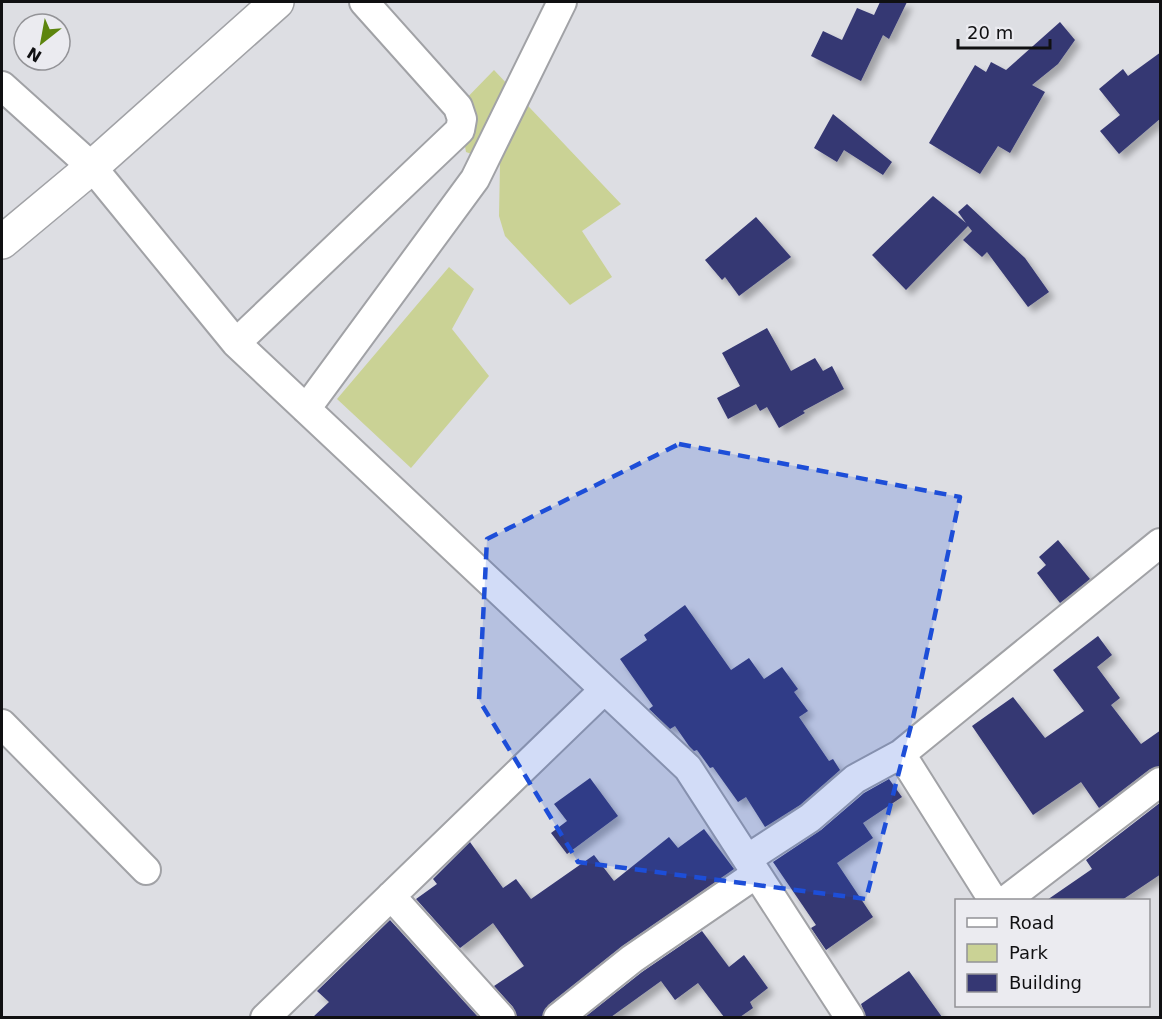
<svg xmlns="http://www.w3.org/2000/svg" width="1162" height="1019" viewBox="0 0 1162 1019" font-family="'DejaVu Sans',sans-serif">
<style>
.green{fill:#cad295}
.building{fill:#353773;filter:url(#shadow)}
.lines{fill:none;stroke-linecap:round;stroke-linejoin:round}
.street-casing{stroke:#a1a2a6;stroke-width:32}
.secondary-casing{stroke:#a1a2a6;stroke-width:36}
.street{stroke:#fff;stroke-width:28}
.secondary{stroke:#fff;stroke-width:33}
.marked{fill:#1d4ed8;fill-opacity:0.2;stroke:#1d4ed8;stroke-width:4.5;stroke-dasharray:12 8;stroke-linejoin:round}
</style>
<defs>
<filter id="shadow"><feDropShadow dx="5.5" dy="5.5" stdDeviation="3" flood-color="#0004"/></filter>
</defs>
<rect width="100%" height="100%" fill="#dddee3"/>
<!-- green -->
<path class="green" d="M494 70 621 204 582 231 612 277 570 305 505 236 499 216 500 164 466 152 458 107Z
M449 267 474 289 452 329 489 376 411 468 337 399Z"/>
<!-- building -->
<path class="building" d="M880 2H907L889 39 883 35 861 81 811 56 823 31 842 40 857 8 874 15Z
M1060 22 1075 40 1058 64 1032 85 1045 92 1010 153 998 146 980 174 929 143 975 65 986 72 991 62 1006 70Z
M1161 52V118L1119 154 1100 131 1120 115 1099 89 1123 69 1128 76Z
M833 114 892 162 883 175 844 150 837 162 814 148Z
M933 196 966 223 958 212 967 204 1025 258 1049 292 1028 307 987 252 982 257 963 240 972 231 968 226 906 290 872 255Z
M756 217 791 257 739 296 725 277 722 280 705 260Z
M767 328 791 371 815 358 823 371 832 366 844 389 803 411 805 413 779 428 767 407 760 411 756 404 728 419 717 398 740 386 722 353Z
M1058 540 1090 579 1060 603 1037 573 1046 565 1039 557Z
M685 605 731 670 749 658 764 679 782 667 798 689 794 692 808 711 799 717 829 761 833 759 840 770 800 805 765 827 746 797 738 802 713 767 710 768 697 750 694 751 689 746 675 726 670 729 649 709 653 706 620 659 647 640 644 635Z
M1098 636 1112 655 1097 667 1120 698 1111 705 1141 744 1161 730V766L1150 769 1099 808 1081 782 1033 815 972 726 1013 697 1045 738 1084 711 1053 670Z
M590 778 618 816 567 854 551 833 567 821 554 804Z
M889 779 902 797 863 823 873 838 837 863 873 917 826 950 811 928 816 925 773 862 821 830 864 793Z
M1161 802V874L1122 900H1047L1092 869 1086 860Z
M704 829 734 869 622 946 548 1005 542 1017H517L513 1007 494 986 524 966 493 923 460 948 416 899 437 884 433 879 470 842 503 888 516 879 531 899 594 855 614 881 669 837 678 848Z
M390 920 478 1017H313L329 1002 317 991Z
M702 931 729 967 744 955 768 988 750 1002 753 1008 740 1017H724L698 983 675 1000 661 981 611 1017H585L642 972Z
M909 971 942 1017H866L861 1004Z"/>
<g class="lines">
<defs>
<path id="street" d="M364 2 458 107 462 119 460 130 236 343 688 768 850 1018
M2 86 92 167 236 343
M306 409 475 179 562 2
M2 724 146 870
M901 754 1160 543
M747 859 810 818 855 779 901 754 993 900
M391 896 501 1018
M1006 900 1160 782
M265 1018 604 690
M558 1018 632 959 756 874"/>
<path id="secondary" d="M2 242 92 167 277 2"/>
</defs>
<!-- street casing -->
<use href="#street" class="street-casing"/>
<!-- secondary casing -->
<use href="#secondary" class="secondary-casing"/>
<!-- street -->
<use href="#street" class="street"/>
<!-- secondary -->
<use href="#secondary" class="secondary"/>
</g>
<!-- marked area -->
<path class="marked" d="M679 444 960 497 913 718 866 899 578 862 479 700 487 539Z"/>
<!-- border -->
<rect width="1162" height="1019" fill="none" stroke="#101012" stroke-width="6"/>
<!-- legend -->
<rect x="955" y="899" width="195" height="108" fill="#ebebf0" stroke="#939397" stroke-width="1.5"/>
<rect x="967" y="918" width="30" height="9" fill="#ffffff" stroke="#939397" stroke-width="1.5"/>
<text x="1009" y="929" font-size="18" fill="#101012">Road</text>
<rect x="967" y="944" width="30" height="18" fill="#cad295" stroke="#939397" stroke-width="1.5"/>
<text x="1009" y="959" font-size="18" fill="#101012">Park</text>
<rect x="967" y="974" width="30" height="18" fill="#353773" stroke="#939397" stroke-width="1.5"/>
<text x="1009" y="989" font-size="18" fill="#101012">Building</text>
<!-- north arrow -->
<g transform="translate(42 42) rotate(211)"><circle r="28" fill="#ebebf0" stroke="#939397" stroke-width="1.5"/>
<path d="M0-4.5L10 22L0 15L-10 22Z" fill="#5d850e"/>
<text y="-9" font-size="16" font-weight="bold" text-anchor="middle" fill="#101012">N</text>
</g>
<!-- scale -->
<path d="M958 39v9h92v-9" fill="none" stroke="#101012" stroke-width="3"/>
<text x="967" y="39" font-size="18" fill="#101012" stroke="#ebebf0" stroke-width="4.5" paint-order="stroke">20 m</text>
</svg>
